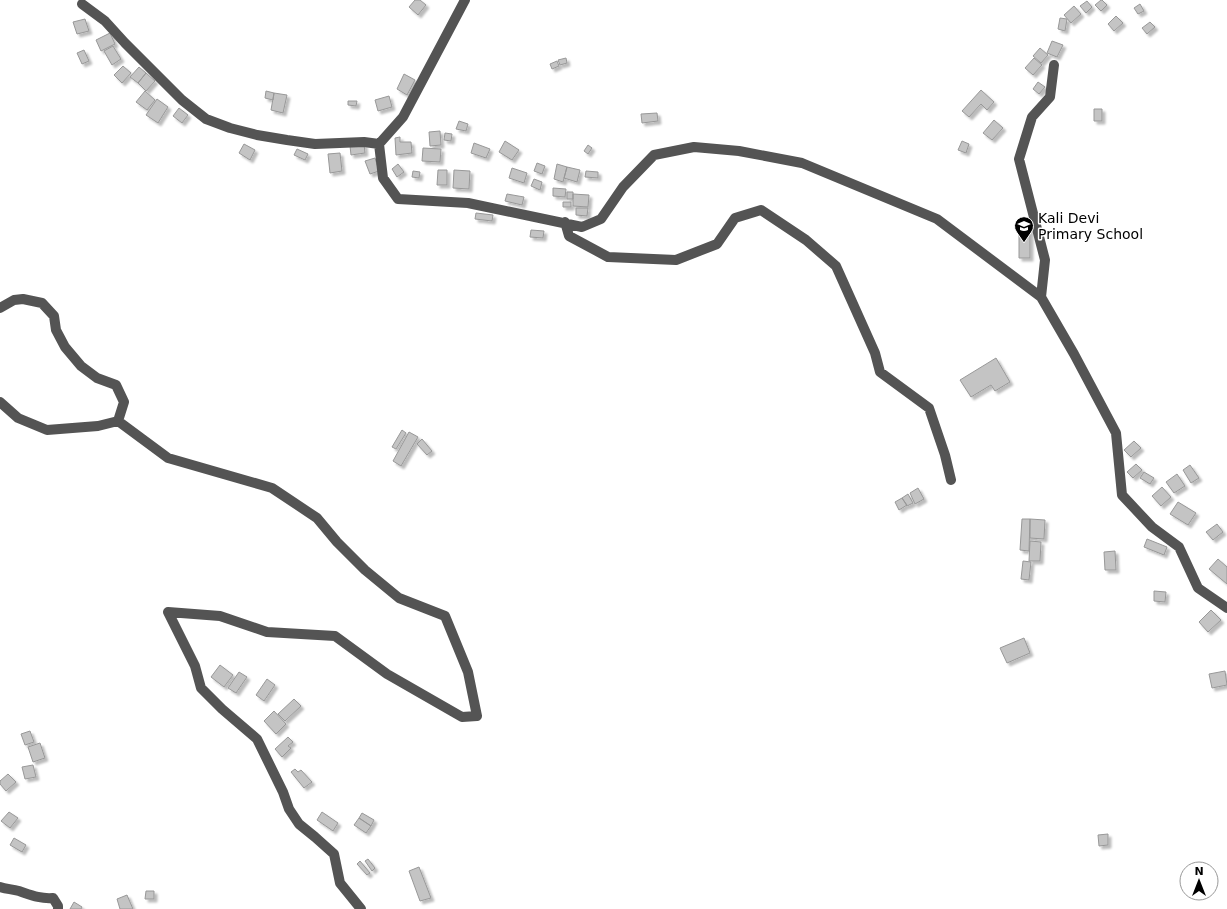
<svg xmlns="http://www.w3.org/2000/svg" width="1227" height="909" viewBox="0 0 1227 909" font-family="'DejaVu Sans',sans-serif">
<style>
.building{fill:#c4c4c4;stroke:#989898;filter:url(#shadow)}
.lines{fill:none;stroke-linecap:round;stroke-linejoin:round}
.minor{stroke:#545454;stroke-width:10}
.labels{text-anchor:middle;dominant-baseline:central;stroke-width:3;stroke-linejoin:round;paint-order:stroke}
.poi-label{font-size:14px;fill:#000;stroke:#fff;text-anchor:start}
</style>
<defs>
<filter id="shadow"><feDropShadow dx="3" dy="3" stdDeviation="1" flood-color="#0004"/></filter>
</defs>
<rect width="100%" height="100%" fill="#fff"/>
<!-- building -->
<path class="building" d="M415 0H420L426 5 418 15 409 7Z
M1101 0H1102L1107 5 1101 11 1095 5Z
M1087 1 1092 7 1086 13 1080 6Z
M1140 4 1144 11 1138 14 1134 8Z
M1074 6 1081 14 1071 23 1064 15Z
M1116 16 1123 23 1114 31 1108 24Z
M1060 18 1067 19 1065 31 1058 29Z
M85 19 89 31 77 34 73 22Z
M1150 22 1155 27 1147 34 1142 28Z
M110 33 115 44 101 51 96 40Z
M1052 41 1063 45 1057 57 1047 53Z
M113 46 121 59 112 65 104 51Z
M1040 48 1048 55 1041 63 1033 56Z
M84 50 89 61 82 64 77 53Z
M566 58 567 63 560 65 558 60Z
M1034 58 1042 65 1033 75 1025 68Z
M557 61 559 66 552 69 550 64Z
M123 66 131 73 122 83 114 75Z
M139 67 146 73 138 83 130 77Z
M146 73 155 81 146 91 138 83Z
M404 74 415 80 407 95 397 89Z
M1038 82 1045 87 1039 94 1033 89Z
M981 90 994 102 987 110 981 104 969 117 962 111Z
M145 91 155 100 147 110 136 102Z
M266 91 274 93 273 100 265 98Z
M274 93 287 95 283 113 271 110Z
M389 96 392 107 378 111 375 100Z
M157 99 168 107 158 123 146 115Z
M348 101H357L356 106 348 105Z
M179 108 188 115 182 123 173 116Z
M1094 109H1102V121H1094Z
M657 113 658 121 642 123 641 114Z
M994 120 1003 128 992 140 983 133Z
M459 121 468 124 466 131 456 129Z
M440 131 441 145 430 146 429 132Z
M445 133 452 134 451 141 444 140Z
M400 137V142H411L412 153 396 155 395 138Z
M505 141 519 150 512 160 499 152Z
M962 141 969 144 966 153 958 150Z
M474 143 490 149 486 158 471 153Z
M244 144 255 150 250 160 239 153Z
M364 144 365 153 351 155 350 146Z
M588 145 592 148 588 154 584 151Z
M423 148 441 149 440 162 422 161Z
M297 149 308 154 305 160 294 155Z
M340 153 342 171 330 173 328 154Z
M375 158 379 171 370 174 365 161Z
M537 163 545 166 542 174 534 171Z
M398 164 404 172 397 177 392 169Z
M557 164 567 167 563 182 554 179Z
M567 167 580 170 577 182 564 178Z
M512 168 527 173 524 183 509 178Z
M438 170H447V185H437Z
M454 170 470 171 469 189 453 188Z
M413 171 420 172 419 178 412 177Z
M586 171 598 172V178L585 177Z
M534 179 542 182 540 190 531 186Z
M553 188 566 189 565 197 553 196Z
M567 192H573V199H567Z
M507 194 524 197 522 205 505 201Z
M573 194 589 195 588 207 573 206Z
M563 202H571V207H563Z
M576 208H588L587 216 576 215Z
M476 213 493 215 492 221 475 219Z
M1019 229H1030V258H1019Z
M531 230 544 231 543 238 530 237Z
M996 358 1010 382 995 391 991 385 971 397 960 380Z
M402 430 406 433 396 449 392 447Z
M409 432 418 437 401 466 393 461Z
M422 439 432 451 427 455 417 444Z
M1134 441 1141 448 1131 457 1124 450Z
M1136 464 1142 470 1133 478 1127 472Z
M1190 465 1199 478 1191 483 1183 470Z
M1144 472 1154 478 1150 484 1140 478Z
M1177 474 1185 486 1174 493 1166 482Z
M1162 487 1171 497 1161 506 1152 496Z
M918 488 924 499 915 504 910 493Z
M908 494 913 503 907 506 902 498Z
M902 498 907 505 899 510 895 502Z
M1178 502 1196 513 1188 525 1170 514Z
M1022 519H1030L1029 551 1020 550Z
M1030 519 1045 520 1044 539 1030 538Z
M1217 524 1223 532 1213 540 1206 532Z
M1147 539 1167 547 1164 555 1144 547Z
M1030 541 1041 542 1040 561H1029Z
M1115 551 1116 570H1105L1104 552Z
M1218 559 1227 567V584L1209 569Z
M1023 561 1031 562 1029 580 1021 579Z
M1154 591 1166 592 1165 602 1154 601Z
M1211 610 1221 620 1208 632 1199 622Z
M1024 638 1030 653 1007 663 1000 648Z
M220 665 233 675 224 687 211 677Z
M1225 671 1227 685 1212 688 1209 674Z
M239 672 247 677 236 693 228 688Z
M267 679 275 685 264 701 256 695Z
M294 699 301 706 285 721 278 714Z
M274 711 286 724 276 734 264 721Z
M30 731 34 742 25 745 21 734Z
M288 737 293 742 288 746 291 748 282 757 275 749Z
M40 743 45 758 33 762 28 747Z
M33 765 36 777 25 779 22 767Z
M295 769 298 772 301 770 312 782 304 788 291 772Z
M8 774 16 782 6 791 0 784V781Z
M9 812 18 818 10 828 1 821Z
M322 812 338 823 333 831 317 820Z
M362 813 374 820 371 826 359 818Z
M359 818 371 826 366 833 354 825Z
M1108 834V845L1099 846 1098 835Z
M14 838 26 845 22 852 10 845Z
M368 859 375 868 372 871 365 861Z
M360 861 370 873 367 875 357 864Z
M419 867 431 898 420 901 409 871Z
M146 891H154V899H145Z
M127 895 133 909H120L117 899Z
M74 902 82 907 81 909H70Z"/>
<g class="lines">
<!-- minor -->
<path class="minor" d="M465 0 403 117 379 144 383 178 398 199 468 203 582 227 601 219 623 187 654 155 694 147 739 151 802 163 937 219 1041 297 1074 354 1116 433 1122 495 1152 527 1179 547 1198 588 1227 608
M82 4 105 21 125 43 182 100 206 119 230 128 257 135 287 140 315 144 364 142 379 144
M565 222 569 236 608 257 676 260 717 244 735 218 761 210 806 240 836 266 875 353 880 372 929 408 945 455 951 480
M1041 297 1045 260 1019 159 1032 117 1050 97 1054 65
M0 308 14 300 23 299 42 303 54 316 56 330 65 347 81 366 97 378 116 385 124 402 118 421
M0 402 18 418 47 430 98 426 118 421
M118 421 168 458 272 488 317 518 337 542 365 570 399 598 445 616 468 672 477 716 462 717 387 674 335 636 267 632 220 616 168 612 195 666 201 688 222 709 257 739 283 792 289 809 299 824 315 837 334 854 340 883 361 909
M0 887C6 889 12 889 19 891 31 895 40 899 53 898L58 906V909"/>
</g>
<!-- icons -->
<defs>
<symbol id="school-pin" viewBox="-11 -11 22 30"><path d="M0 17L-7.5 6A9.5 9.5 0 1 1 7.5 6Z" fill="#000" stroke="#fff"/><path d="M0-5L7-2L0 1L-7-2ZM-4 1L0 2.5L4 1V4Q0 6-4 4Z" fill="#fff"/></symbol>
</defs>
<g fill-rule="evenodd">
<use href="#school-pin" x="1013" y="215" width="22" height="30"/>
</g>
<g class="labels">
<!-- poi labels -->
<g class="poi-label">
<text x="1038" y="218">Kali Devi<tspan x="1038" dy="16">Primary School</tspan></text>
</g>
</g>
<!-- north arrow -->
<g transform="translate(1199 881)"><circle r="19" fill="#ffffff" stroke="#999999"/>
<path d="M0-3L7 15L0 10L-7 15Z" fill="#000000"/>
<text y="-6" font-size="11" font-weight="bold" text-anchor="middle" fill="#000000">N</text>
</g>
</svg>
